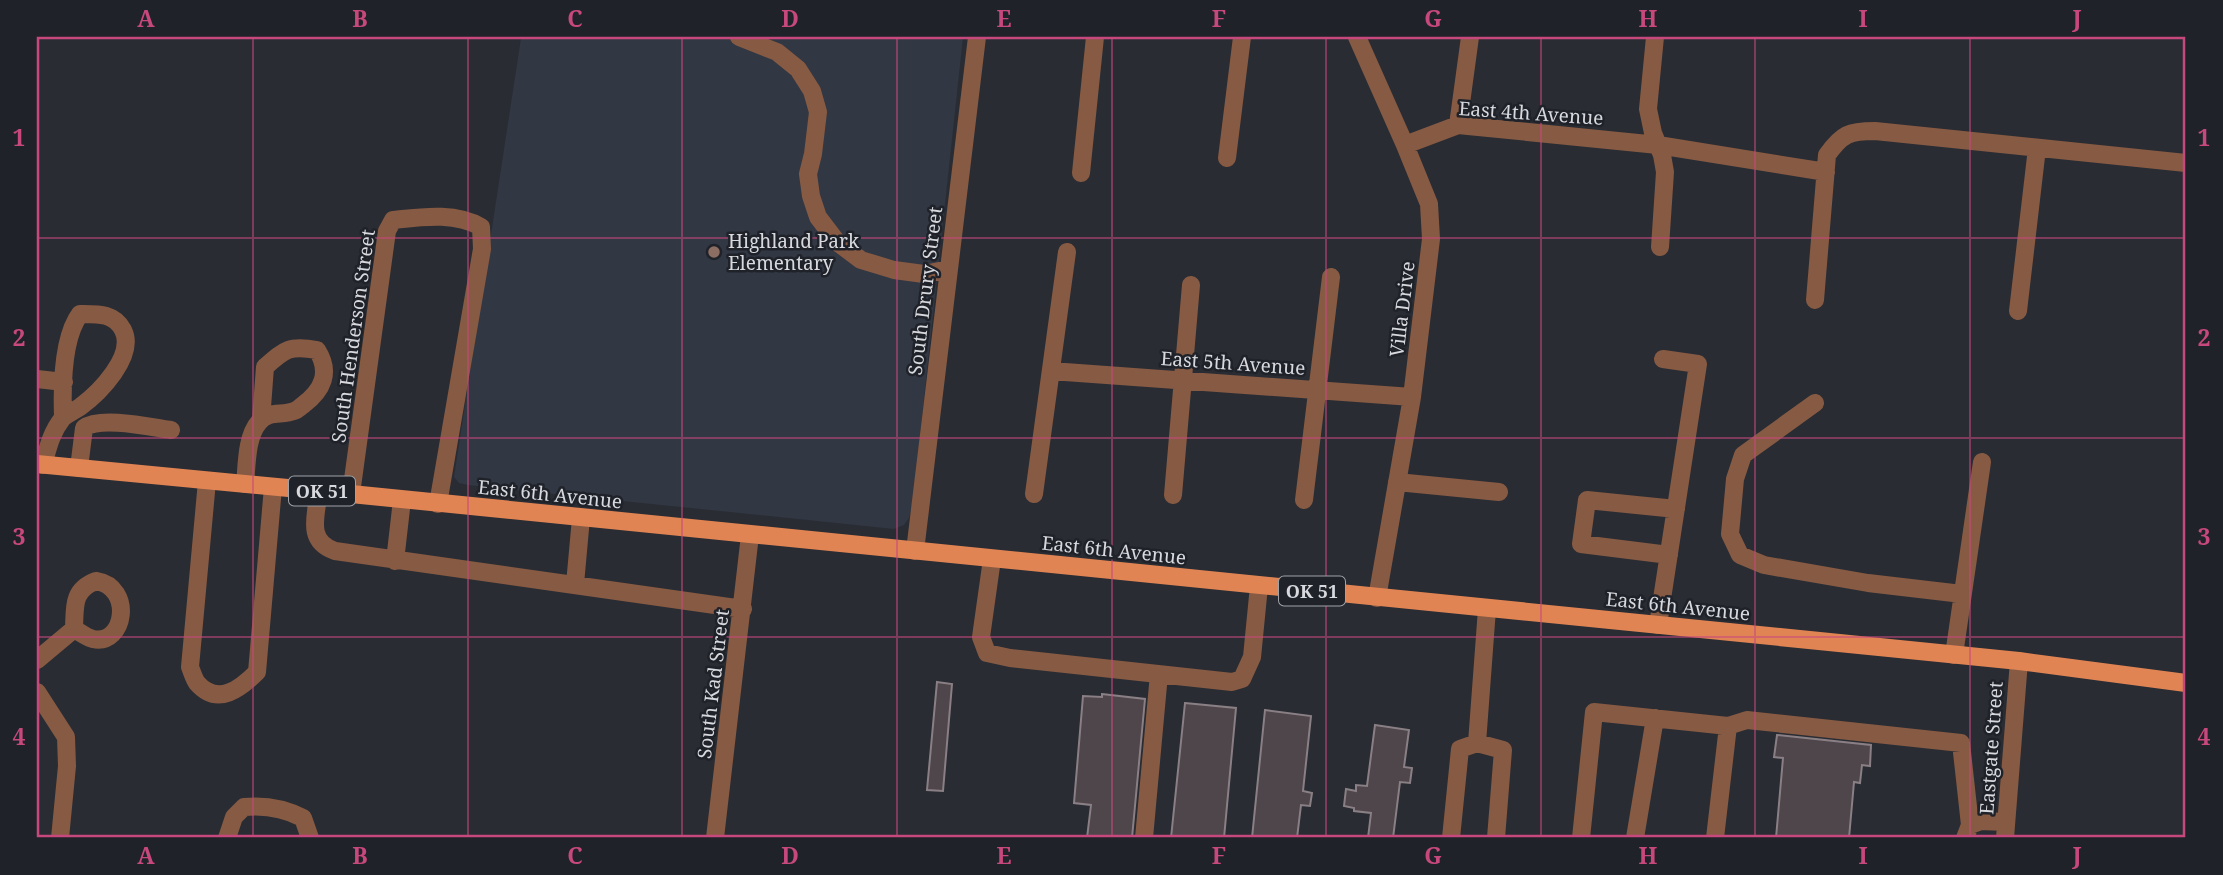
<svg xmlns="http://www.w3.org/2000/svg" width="2223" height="875" viewBox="0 0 2223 875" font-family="'Noto Serif',serif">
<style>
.built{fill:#313743}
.building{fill:#4e464a;stroke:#897f84;stroke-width:2}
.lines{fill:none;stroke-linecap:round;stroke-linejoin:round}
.minor{stroke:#875a43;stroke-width:18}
.major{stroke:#e18454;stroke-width:18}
.grid{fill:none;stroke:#c7487c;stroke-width:2;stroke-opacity:0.55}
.education-dot{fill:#8d6e63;stroke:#1f2229;stroke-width:2.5}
.labels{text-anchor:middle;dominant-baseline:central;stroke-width:5;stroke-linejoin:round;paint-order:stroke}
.shield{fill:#1f2229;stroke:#a0a2a8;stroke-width:2}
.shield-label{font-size:18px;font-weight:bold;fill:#d7d9de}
.street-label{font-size:19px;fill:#d7d9de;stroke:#1f2229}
.poi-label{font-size:19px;fill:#d7d9de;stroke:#1f2229;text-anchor:start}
.neatline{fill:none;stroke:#c7487c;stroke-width:2.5}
.grid-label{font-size:23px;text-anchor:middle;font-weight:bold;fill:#c7487c}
</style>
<rect width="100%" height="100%" fill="#292c33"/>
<!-- built -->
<path class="built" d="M518 37H963L913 501 909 518 904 525 894 529 468 485 459 483 454 477 521 38Z"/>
<!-- building -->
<path class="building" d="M937 682 952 684 943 791 927 790Z
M1102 694 1145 699 1132 838H1087L1091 805 1074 803 1083 696 1102 697Z
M1185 703 1236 708 1224 838H1171Z
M1265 710 1311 716 1303 791 1312 793 1310 806 1301 805 1297 838H1252Z
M1375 725 1409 730 1404 767 1412 768 1410 783 1400 782 1393 838H1368L1371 813 1354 811V808L1344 806 1346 789 1356 791V785L1367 786Z
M1777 735 1871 745 1870 766 1862 765 1860 783 1854 782 1849 838H1776L1783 758 1774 757Z"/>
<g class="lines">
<!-- minor -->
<path class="minor" d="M739 37 777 52 798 69 812 91 818 112 813 154 808 174 811 196 818 217 837 242 861 260 894 270 924 274 949 269
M1357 37 1405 145 1429 204 1431 239 1412 397 1377 598
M1655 37 1648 109 1653 133 1662 155 1665 172 1660 247
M1458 125 1470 37
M1405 145 1458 125 1658 145 1826 172
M1227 158 1242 37
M1081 173 1095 37
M1815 300 1827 155C1842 134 1849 131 1875 131L2186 163
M2018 311 2037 148
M1051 371 1412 397
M37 379 64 382
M1815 403 1743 455 1735 479 1730 534 1740 555 1764 565 1868 583 1962 594
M43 465C48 448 51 433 62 419 66 414 74 411 80 407 99 393 136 356 123 330 114 313 98 314 80 314 62 338 62 388 63 417
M79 468 84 428C100 416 150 427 171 430
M207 481 190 667C192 672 194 679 197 683 218 707 241 688 257 672L273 487
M1397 482 1499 492
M245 484C247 465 246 437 259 422 269 410 282 416 294 411 298 410 300 407 303 405 323 390 331 372 317 350 290 345 285 349 265 367L261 420
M319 491C316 516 306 541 335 551L743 609
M351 494 387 231 393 220C422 217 455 212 481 227L482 249 438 504
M1034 494 1067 252
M1173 495 1191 285
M1304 500 1331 277
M915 551 977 37
M1669 555 1581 544 1587 500 1676 509
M992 559 981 637 987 653 1010 658 1232 682 1242 679 1252 657 1259 586
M395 561 402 500
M96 581C134 587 125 646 93 639 87 638 80 632 74 629 75 607 72 590 96 581Z
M575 584 581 518
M1658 625 1698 364 1663 359
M1954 655 1982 462
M37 660 74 629
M37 692 66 737 67 766 60 838
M1477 743 1487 609
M227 838 234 817 244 807C264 805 284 808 303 818L310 838
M715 838 750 535
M1144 838 1159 674
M1451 838 1460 749 1477 743 1503 750 1496 838
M1581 838 1594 712 1728 726 1747 720 1961 743 1970 825
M1635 838 1655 718
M1715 838 1728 726
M1965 838 1970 825 1981 821 2006 822
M2005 838 2019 661"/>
<!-- major -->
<path class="major" d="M37 464 351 494 2019 661 2186 683"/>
</g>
<!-- grid -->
<path class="grid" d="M253 37V838M468 37V838M682 37V838M897 37V838M1112 37V838M1326 37V838M1541 37V838M1755 37V838M1970 37V838M37 238H2186M37 438H2186M37 637H2186"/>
<!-- markers -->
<circle class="education-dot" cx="714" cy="252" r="7"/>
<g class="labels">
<!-- shield labels -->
<g class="shield">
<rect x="289" y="476.5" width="66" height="29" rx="5"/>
<rect x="1279" y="576.5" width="66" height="29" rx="5"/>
</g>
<g class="shield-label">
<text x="322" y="491">OK 51</text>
<text x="1312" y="591">OK 51</text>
</g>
<!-- street labels -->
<g class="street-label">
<text transform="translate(1531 113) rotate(4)">East 4th Avenue</text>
<text transform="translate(925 291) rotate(-83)">South Drury Street</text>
<text transform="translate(1402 309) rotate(-83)">Villa Drive</text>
<text transform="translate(353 336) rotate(-82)">South Henderson Street</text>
<text transform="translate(1233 363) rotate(4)">East 5th Avenue</text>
<text transform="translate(550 494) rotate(6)">East 6th Avenue</text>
<text transform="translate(1114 550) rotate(6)">East 6th Avenue</text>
<text transform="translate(1678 606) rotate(6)">East 6th Avenue</text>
<text transform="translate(713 684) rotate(-83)">South Kad Street</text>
<text transform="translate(1991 748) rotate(-86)">Eastgate Street</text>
</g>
<!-- poi labels -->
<g class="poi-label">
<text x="728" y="241">Highland Park<tspan x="728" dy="22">Elementary</tspan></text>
</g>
</g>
<!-- border -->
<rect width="2223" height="875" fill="none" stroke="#1f2229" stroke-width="77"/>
<rect x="38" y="38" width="2146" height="798" class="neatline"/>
<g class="grid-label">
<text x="146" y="27">A</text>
<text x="360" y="27">B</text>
<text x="575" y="27">C</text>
<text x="790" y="27">D</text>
<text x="1004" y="27">E</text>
<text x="1219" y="27">F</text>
<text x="1433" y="27">G</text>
<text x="1648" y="27">H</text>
<text x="1863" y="27">I</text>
<text x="2077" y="27">J</text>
<text x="19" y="146">1</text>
<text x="2204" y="146">1</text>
<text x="19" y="346">2</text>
<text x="2204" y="346">2</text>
<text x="19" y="545">3</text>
<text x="2204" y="545">3</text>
<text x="19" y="745">4</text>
<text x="2204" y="745">4</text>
<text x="146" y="864">A</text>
<text x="360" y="864">B</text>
<text x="575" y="864">C</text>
<text x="790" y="864">D</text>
<text x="1004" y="864">E</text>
<text x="1219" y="864">F</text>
<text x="1433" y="864">G</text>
<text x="1648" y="864">H</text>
<text x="1863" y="864">I</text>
<text x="2077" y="864">J</text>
</g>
</svg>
